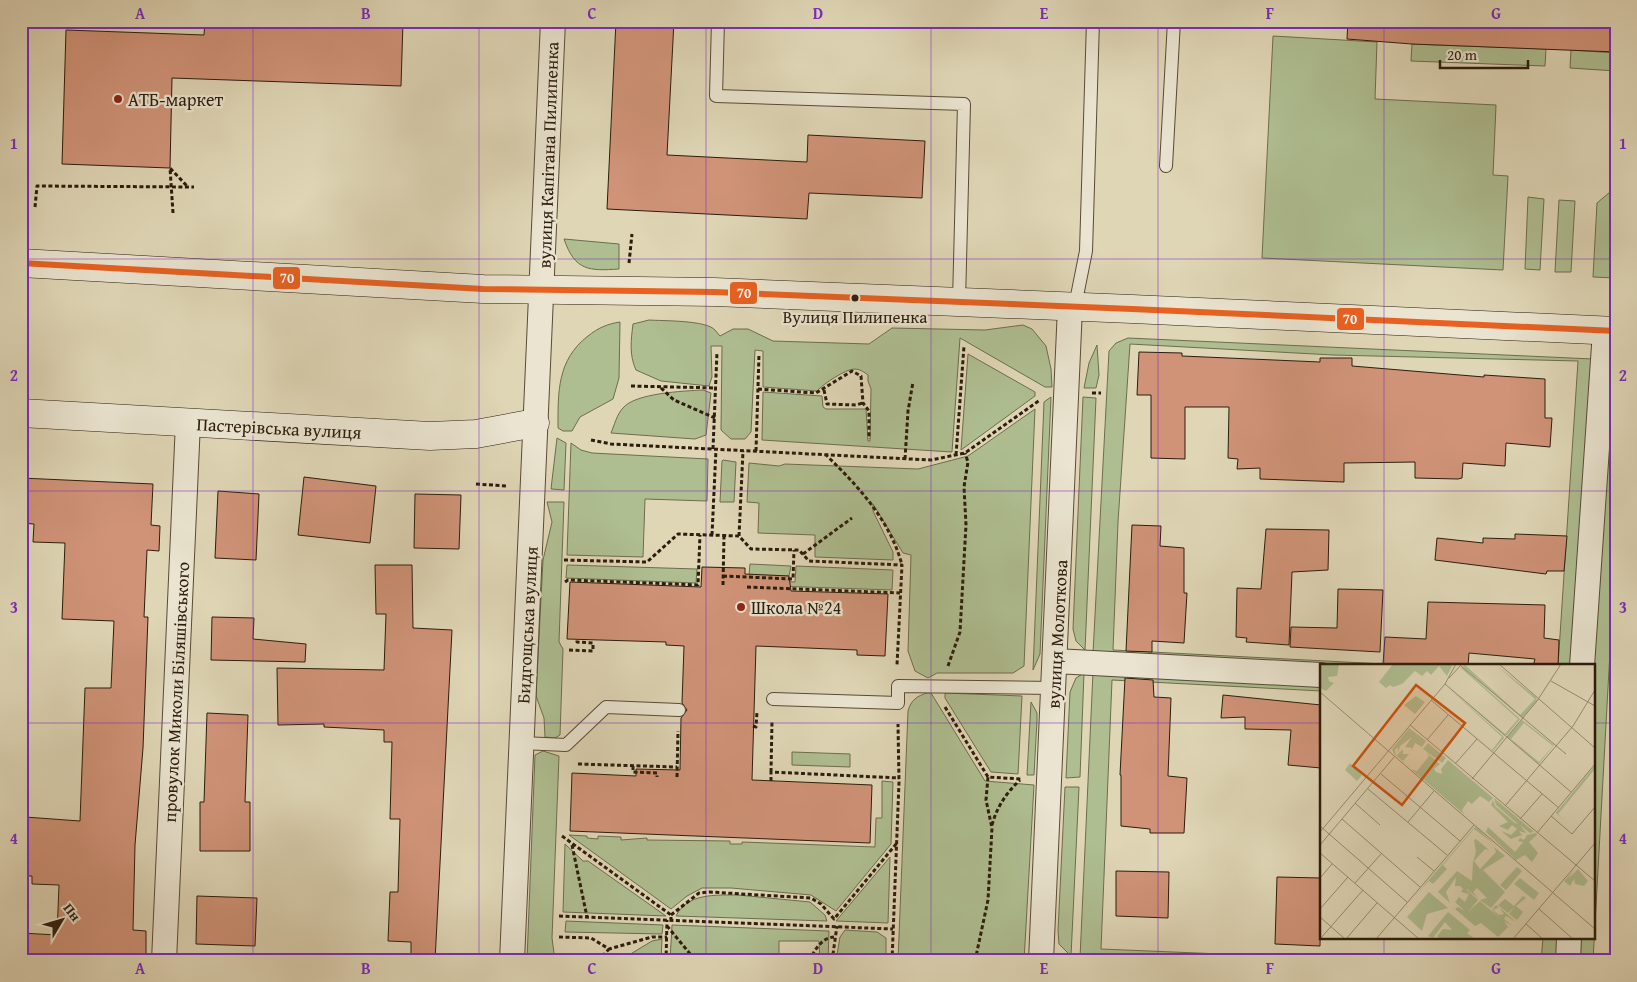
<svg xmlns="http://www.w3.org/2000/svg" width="1637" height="982" viewBox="0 0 1637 982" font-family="'Gentium Book Plus',serif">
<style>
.green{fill:#aebe91;stroke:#6d6d4e}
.building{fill:#d09378;stroke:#2c1c0c}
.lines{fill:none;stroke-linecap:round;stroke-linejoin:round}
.service-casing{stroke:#594a36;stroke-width:14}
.minor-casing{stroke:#594a36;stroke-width:26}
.secondary-casing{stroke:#2c1c0c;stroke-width:29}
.path{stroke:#2c1c0c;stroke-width:3;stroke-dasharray:4 2.5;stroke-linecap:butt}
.service{stroke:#eae4d0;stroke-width:12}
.minor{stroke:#eae4d0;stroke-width:24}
.secondary{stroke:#eae4d0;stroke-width:28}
.bus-1-casing{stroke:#eae4d0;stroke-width:10}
.bus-1{stroke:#e86121;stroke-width:6}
.grid{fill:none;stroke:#7b2cbf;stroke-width:1;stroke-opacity:0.55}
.poi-dot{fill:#8f2418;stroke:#eae4d0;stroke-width:2}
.bus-dot{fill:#2c1c0c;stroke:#eae4d0;stroke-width:2}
.labels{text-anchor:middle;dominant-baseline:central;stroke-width:4.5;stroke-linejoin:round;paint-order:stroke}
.bus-label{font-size:17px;fill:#2c1c0c;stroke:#eae4d0}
.poi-label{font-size:18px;fill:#2c1c0c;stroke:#eae4d0;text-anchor:start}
.street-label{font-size:18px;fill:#2c1c0c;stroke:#eae4d0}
.inset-road{fill:none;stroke:#978c72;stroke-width:1}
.view{fill:#cc500c;fill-opacity:0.15;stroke:#cc500c;stroke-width:2.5}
.inset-edge{fill:none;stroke:#2c1c0c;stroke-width:2.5}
.line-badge{stroke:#eae4d0;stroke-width:2}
.badge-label{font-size:14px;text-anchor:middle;font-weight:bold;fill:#fff}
.neatline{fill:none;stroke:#7b2cbf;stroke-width:2}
.grid-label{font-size:16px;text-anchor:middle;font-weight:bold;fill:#7b2cbf}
</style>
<rect width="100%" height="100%" fill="#dfd6b6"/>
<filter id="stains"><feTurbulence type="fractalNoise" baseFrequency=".004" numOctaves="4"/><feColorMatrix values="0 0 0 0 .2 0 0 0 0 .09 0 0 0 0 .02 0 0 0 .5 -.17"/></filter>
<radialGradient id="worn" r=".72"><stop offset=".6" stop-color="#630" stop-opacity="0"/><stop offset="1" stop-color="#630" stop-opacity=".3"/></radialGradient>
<!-- green -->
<path class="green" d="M1273 36 1377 42 1375 99 1496 105 1493 175 1508 176 1503 270 1262 258Z
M1412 44 1546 49 1545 66 1411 61Z
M1571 50 1616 53V71L1570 68Z
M1616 187V278L1593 277 1597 203Z
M1528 197 1544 199 1540 270 1525 269Z
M1559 200 1575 201 1571 272H1555Z
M564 239 619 244V269C589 271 575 271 564 239Z
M649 320C663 321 706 320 715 330 717 332 718 334 720 336L733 329H748L773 341 869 344 892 328 985 330 1023 325 1032 329 1046 346 1051 369 1052 387H1045L960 338 952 452 762 440 763 392 822 396 823 407 826 409H866L868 441H870L871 389 868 381V375C864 372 860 369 854 369 846 369 823 384 817 391L763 387V351L755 350 751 432 745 439H731L721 430 722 346H711L712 377 709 386 661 381 636 370C629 355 631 340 633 324Z
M620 322 619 378 613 399 580 417 572 431H563L558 428C558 392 557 360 588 336 598 328 607 324 620 322Z
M1128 338 1593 359 1572 659 1569 666H1558L1578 361 1333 355 1130 344 1118 522 1113 650 1422 666H1321L1093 653 1109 351 1116 343Z
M1097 345 1099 375 1096 388H1084L1089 363Z
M968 354 1035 392V396L961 450Z
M1610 362 1616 363V542L1593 961H1578L1579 938H1593V675Z
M703 390 711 393 706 435 695 439 611 433C614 426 617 414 623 408 635 393 684 391 703 390Z
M1051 397 1040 654 1033 670 1044 402Z
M1083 397 1096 398 1085 650 1076 641 1073 629Z
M1035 409 1024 666 1013 673H937L928 678 915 671 908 651 911 555 903 553 873 504V511L893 552V560L815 557V535L758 533 759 503 747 502 749 463 779 466 785 464 918 469 968 456Z
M557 438 566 443 564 490 551 489Z
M571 443 581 450 592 453 708 459 707 501 645 499 643 557 567 555Z
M723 460 736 462 734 502H720L722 461Z
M547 502H564L559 642 563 649 560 735 555 738 545 737 544 718 536 696 543 560 552 522Z
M750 564 791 566 789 576 749 575Z
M567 565 697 569 696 583 566 578Z
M796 566 893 570 892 590 745 585V580L795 582Z
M1093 672 1321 684V691L1112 680 1101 949 1389 961H1126L1080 958Z
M1084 673 1080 777 1066 778 1070 692 1076 678Z
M927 693H931L985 781 1034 785 1024 961H898L908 711C911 700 917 696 927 693Z
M945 693 1022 696 1018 774 991 772 945 698Z
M1031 702 1037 713V720L1034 775H1027Z
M543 751 559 756 552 938 555 961H527L535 755Z
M792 752 850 754V767L792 765Z
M882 781 893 782 891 844 836 911 811 895 731 888H702L687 896 671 909 569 835 587 836V838L598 839V836L621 837V840L647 838V840L730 841V844H742V842L875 847 876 818H882Z
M1065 787H1079L1071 956 1059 944 1058 931Z
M565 844 583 861H588L666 916 563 912Z
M890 857 888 923 836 921Z
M738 895 810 902 825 915 827 921 676 916C687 893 716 895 738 895Z
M566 921 663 925 662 934 565 932Z
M672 925 829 931 828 961H820L819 941H779V961H670Z
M845 930 877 932 886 938V961H836L840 937Z
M1543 938H1559L1558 961H1541Z
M662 939 661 961H619L652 941Z"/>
<!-- building -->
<path class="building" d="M205 21 358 25 359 21H403L401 86 172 78 170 168 62 164 66 30 204 35Z
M616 21H674L667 155 807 162 808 135 925 141 922 198 809 193 807 219 607 209Z
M1348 21H1616V52L1412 44 1347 39Z
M1139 352 1182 353V356L1320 362V358H1352V366L1484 377V375L1545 379V418H1552L1550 447 1506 443 1505 466 1463 463 1462 478 1458 479 1415 478V462L1344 463V482L1260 479V468L1237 469 1238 459 1228 458 1229 407H1185V459L1151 458V395H1137Z
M304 477 376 486 370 543 298 535Z
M21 478 153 484 151 525 160 526 159 551 147 550 144 617H148L143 748 135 845 133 930 146 931V961H21V933L57 935 59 885 32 884V876H22L25 817 80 821 85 688H111L114 621 62 619 65 543 33 542 34 524 21 523Z
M218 491 259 494 256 560 215 558Z
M415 494 461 495 459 549 414 548Z
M1132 525 1161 526 1160 546 1184 548V593H1187L1184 643 1152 641V652L1126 651Z
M1266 529 1329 530 1328 570 1292 572 1289 645 1246 642 1247 638 1236 637 1237 588 1261 589Z
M1515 534 1567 536 1564 571H1547L1546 574 1435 560 1437 538 1483 543V538L1515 539Z
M375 565H412L413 628 452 630 435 961H411V942L388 941 390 892H398L400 819H390L392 742H384V730L324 727V724L278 725 277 668 384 670 386 614H376Z
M702 567 745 568V574L789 576 791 591 888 594 885 656 857 655V650L756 646 752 780 872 785 870 843 570 831 572 773 636 776V769L680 770 681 718 687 710 682 703 684 646 666 645V642L567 639 570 582 701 587Z
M1338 589 1383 590 1380 652 1290 647 1291 627 1337 628Z
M1428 602 1545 605 1544 638 1559 640 1558 666H1533L1535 659 1469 653 1468 666 1383 664 1385 637 1426 639Z
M212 617 254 618 253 639 306 644 305 662 211 660Z
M1125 678 1153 680 1154 697 1171 698 1168 776 1187 778 1184 833H1150V829L1121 826V775H1120Z
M1223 695 1321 705V768L1288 765 1291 730 1245 729V717L1221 718Z
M207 713 248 715 245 802H250V851H200V802H204Z
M1116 871 1169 872 1168 918 1116 916Z
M1277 877 1321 878 1320 946 1275 944Z
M197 896 257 898 255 946 196 944Z"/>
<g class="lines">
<defs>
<path id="service" d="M718 21 716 96 964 104 959 302
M1166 166 1174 21
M1075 306 1086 251 1093 21
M773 699 898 703V686L1054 688
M522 743 566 745 606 707 679 710"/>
<path id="minor" d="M1055 661 1321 675
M1582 666 1605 331
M164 961 188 422
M512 961 553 21
M1041 961 1070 307
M1568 961 1569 938"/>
<path id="secondary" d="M21 263 483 289 714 292 1132 309 1616 331
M21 413 430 436 476 434 535 423"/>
</defs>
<!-- service casing -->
<use href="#service" class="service-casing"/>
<!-- minor casing -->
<use href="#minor" class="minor-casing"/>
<!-- secondary casing -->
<use href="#secondary" class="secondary-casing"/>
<!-- path -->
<path class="path" d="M35 207 37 186 194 187
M173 213 170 168 187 186
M629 263 632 234
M631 386 717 388
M661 388 674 400 715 418
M758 389 816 393 852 371 861 376 863 403 869 411V439
M824 390 827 404 856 405 863 403
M1092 393H1101
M591 440 611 444 931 460 965 453 1040 400
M713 449 717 352
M756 451 759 354
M825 454C858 486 890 520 902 565
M956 455 964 346
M905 459 908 411 913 382
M476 484 507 486
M712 535 716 449
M739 536 743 451
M803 554 852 518
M564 560 647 562 678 534 739 536 751 549 799 550 809 561 902 565 897 665
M723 576 793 579 794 550
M565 582 568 580 698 585 700 535
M723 585 724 536
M747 587 900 593
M569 650 593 651V643L577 642V639
M948 666 960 632 966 525 964 487 968 462 965 453
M945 707 988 777 1022 779
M753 726 756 727 757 712
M578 764 677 767
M633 766V772L657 773V777
M771 772 772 721
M677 777 678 731
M771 781V772L899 778
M992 825C997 807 1006 793 1020 780
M562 836 671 915V921
M572 845 587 917
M671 915 699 893 709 892 811 898 821 904 834 919 897 843
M559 916 893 929
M667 926 696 961
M559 937 591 938 609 949 652 937H667
M598 961 609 949
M666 961 667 920
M809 961C815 950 821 938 834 937
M832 961 837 926
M892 961 899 782 898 724
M975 961 988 900 992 828 986 800 988 777"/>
<!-- service -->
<use href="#service" class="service"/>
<!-- minor -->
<use href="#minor" class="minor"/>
<!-- secondary -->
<use href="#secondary" class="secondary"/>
<defs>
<path id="bus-1" d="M21 263 483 289 714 292 1132 309 1616 331"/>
</defs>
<!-- bus-1 casing -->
<use href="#bus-1" class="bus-1-casing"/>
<!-- bus-1 -->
<use href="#bus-1" class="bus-1"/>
</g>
<!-- grid -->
<path class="grid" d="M253 21V961M479 21V961M706 21V961M931 21V961M1158 21V961M1384 21V666M21 259H1616M21 491H1616M21 723H1321M1593 723H1616M1384 938V961"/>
<!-- markers -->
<g class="poi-dot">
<circle cx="118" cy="99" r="5"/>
<circle cx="741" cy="607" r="5"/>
</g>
<circle class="bus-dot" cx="855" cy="298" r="4.5"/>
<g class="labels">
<!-- bus labels -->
<g class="bus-label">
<text x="855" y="316">Вулиця Пилипенка</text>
</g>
<!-- poi labels -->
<g class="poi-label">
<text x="128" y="99">АТБ-маркет</text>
<text x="751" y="607">Школа №24</text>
</g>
<!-- street labels -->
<g class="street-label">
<text transform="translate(548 155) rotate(-88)">вулиця Капітана Пилипенка</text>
<text transform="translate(279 428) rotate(3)">Пастерівська вулиця</text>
<text transform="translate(527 625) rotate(-87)">Бидгощська вулиця</text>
<text transform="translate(1057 634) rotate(-87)">вулиця Молоткова</text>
<text transform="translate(176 692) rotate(-87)">провулок Миколи Біляшівського</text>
</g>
</g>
<!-- overview -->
<g transform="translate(1320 664)">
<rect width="275" height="275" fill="#dfd6b6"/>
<path d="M0 0H19L17 12 8 13 9 17 14 19 6 27 0 24ZM73 0H133L127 12 119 2 111 11 107 7 102 12 95 7 82 20 73 23 70 21 66 24 59 18ZM144 0 200 51 215 35 175 0 216 33 217 37 202 54 143 3ZM142 3 200 55 187 71H184L127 21 185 70 198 55 141 4 132 13ZM126 22 183 72 184 74 173 87 113 37 172 86 182 73ZM96 32 105 38 95 50 84 41ZM202 56 234 81 219 100 187 73ZM204 59 233 82 219 98 191 75ZM89 64 106 77 102 83 95 79 91 88 92 84 85 83 92 73 80 82 78 89V84L75 85 76 92 83 85V90H89L83 97 91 104 74 90 72 85ZM108 79 126 94 122 99 103 85ZM106 88 120 100 114 105 116 108 122 110 121 105 128 96 173 134 169 138 160 132 152 140 148 137 142 146 144 150 91 105 97 107 109 92ZM30 99 42 111 37 117 25 106ZM275 101V105L238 150 243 155 236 149ZM174 134 213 167V168L210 169 200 161 206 169 199 167 202 171 191 175 181 167 191 171 197 165 192 161 188 166 179 162 188 158 171 141 173 136 175 142 195 159 198 160 176 141ZM156 163 174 180 154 165 123 201 127 205 113 220 109 217 94 233 154 164ZM168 163 195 188 203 178 198 177 200 174 204 176 207 171 216 169 217 171 209 178 218 189 212 198 205 191 196 196 166 168ZM156 175 169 186 165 185 154 197 160 205 176 188 174 183 185 192 163 206 185 228 171 244 160 236 167 234 157 224 153 228 159 235 147 225H146L158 236 148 248 160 237 182 256 172 246 176 241 179 243 173 246 179 251 184 250 179 243 196 258 186 252 184 255 193 262 184 257 188 263 178 273 161 259 155 262 135 245 138 243 145 247 135 238 139 233 145 238 149 230 141 228 143 225 140 222H135L136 213 126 228 130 239 118 228 137 207 152 217 153 198 156 188 154 176ZM197 203 202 207 186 226 180 221ZM255 205 248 215 258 205 268 217 264 222 255 220 254 215 250 222 244 217ZM200 214 219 229 214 236 194 220ZM109 228 128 244 107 250 102 267 87 253ZM203 232 206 234 196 242 203 248 197 256 189 250 195 242 188 249 178 241 185 235 194 242ZM128 248 150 266 147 269 155 275H120L117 272 123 265 132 266 125 258 113 274 108 272Z" fill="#aebe91" fill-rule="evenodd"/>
<path class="inset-road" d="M179 0 275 84M141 2 246 90M129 14 142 0M231 17 275 42M125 20 251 128M0 28 275 265M111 36 239 144M90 61 275 217M107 76 128 51M121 88 142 63M135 100 157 75M61 110 140 177M152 115 217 37 241 0M48 125 127 191M35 139 60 161M185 142 253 62 275 26M231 152 252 170 275 143M22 155 100 223M200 155 222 130M88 158 114 127M0 162 87 238M0 168 125 20 136 0M217 169 275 100M0 181 75 92M0 189 99 275M97 193 114 207M0 214 12 200M35 219 62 189M0 245 28 213M219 245 253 275M0 253 25 275M206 260 223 275M0 275 43 226M26 275 57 239M56 275 154 161M193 275 275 179"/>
<path class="view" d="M96 21 145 59 82 141 33 102Z"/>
<rect width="275" height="275" class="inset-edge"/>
</g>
<g class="line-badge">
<rect x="272" y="266" width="29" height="24" rx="5" fill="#e86121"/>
<rect x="729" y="281" width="29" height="24" rx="5" fill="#e86121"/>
<rect x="1336" y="307" width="29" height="24" rx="5" fill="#e86121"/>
</g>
<g class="badge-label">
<text x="287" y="283">70</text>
<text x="744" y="298">70</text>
<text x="1350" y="324">70</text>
</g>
<!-- margin -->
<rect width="1637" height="982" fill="none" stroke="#dfd6b6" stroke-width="55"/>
<!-- north arrow -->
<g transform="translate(62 920) rotate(52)" stroke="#eae4d0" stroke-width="4" paint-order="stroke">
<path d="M0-4L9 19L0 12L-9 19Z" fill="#2c1c0c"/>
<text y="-8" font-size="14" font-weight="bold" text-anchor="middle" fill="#2c1c0c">Пн</text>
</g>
<!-- scale -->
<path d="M1440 60v8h88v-8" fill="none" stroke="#2c1c0c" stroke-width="2.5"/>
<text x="1447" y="60" font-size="15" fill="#2c1c0c" stroke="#eae4d0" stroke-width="4" paint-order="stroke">20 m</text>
<rect x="28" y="28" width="1582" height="926" class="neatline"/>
<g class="grid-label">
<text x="140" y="19">A</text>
<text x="366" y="19">B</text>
<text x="592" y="19">C</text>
<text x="818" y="19">D</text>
<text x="1044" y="19">E</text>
<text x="1270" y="19">F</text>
<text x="1496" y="19">G</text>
<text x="14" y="149">1</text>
<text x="1623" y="149">1</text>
<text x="14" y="381">2</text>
<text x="1623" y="381">2</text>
<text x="14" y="613">3</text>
<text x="1623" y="613">3</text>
<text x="14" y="844">4</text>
<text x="1623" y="844">4</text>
<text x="140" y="974">A</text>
<text x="366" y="974">B</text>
<text x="592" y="974">C</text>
<text x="818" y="974">D</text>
<text x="1044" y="974">E</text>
<text x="1270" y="974">F</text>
<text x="1496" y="974">G</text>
</g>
<rect width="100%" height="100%" filter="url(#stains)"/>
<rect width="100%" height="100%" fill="url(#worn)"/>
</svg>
